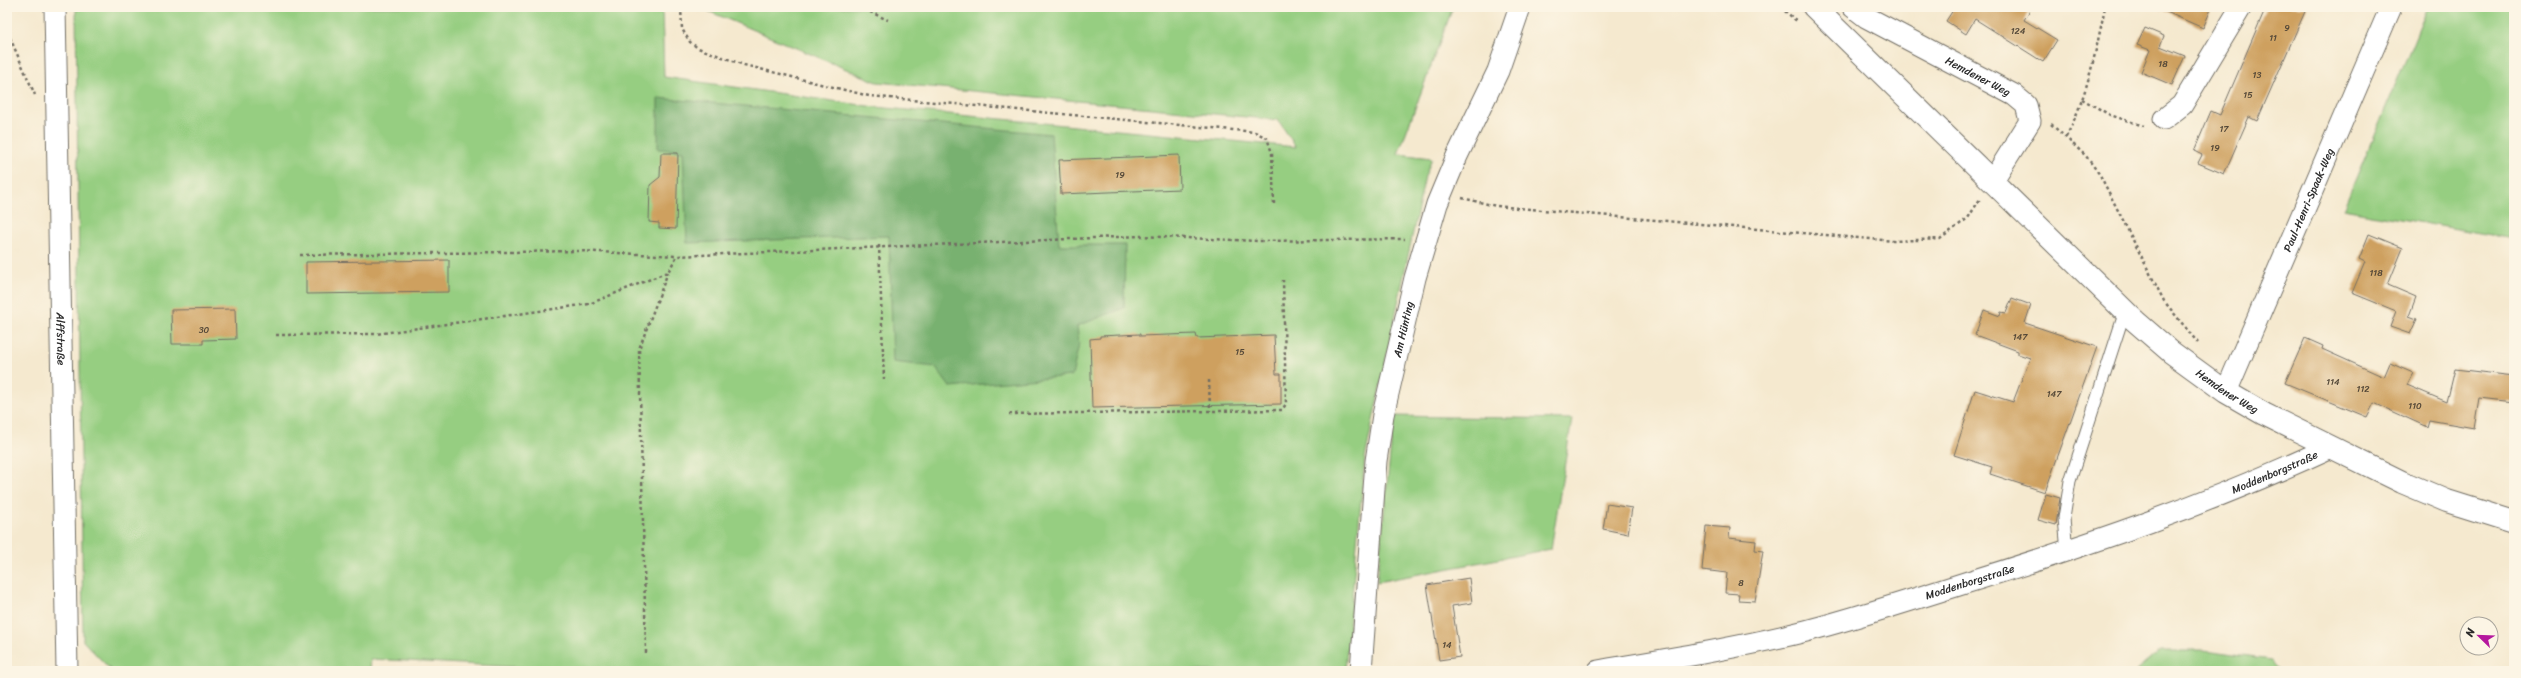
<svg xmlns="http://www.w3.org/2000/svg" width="2521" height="678" viewBox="0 0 2521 678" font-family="Sriracha,sans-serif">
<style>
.green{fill:#96ce81;stroke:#607c56}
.forest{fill:#78b16f;stroke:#526e4d}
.building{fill:#cea05f}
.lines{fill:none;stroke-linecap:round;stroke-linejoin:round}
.service-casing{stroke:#726e64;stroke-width:13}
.minor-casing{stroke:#726e64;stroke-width:23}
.tertiary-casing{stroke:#726e64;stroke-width:24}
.path{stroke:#726e64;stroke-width:2.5;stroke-dasharray:3 3;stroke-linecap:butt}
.service{stroke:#fff;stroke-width:11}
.minor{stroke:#fff;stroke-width:21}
.tertiary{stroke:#fff;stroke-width:22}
.labels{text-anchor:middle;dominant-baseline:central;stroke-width:3.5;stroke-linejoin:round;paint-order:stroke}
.number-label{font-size:9px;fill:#544838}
.street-label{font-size:11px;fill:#2b2b2b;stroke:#fcf5e5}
</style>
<rect width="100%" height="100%" fill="#fcf5e5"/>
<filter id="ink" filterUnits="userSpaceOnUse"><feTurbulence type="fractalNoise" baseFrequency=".025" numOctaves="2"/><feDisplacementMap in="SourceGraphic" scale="8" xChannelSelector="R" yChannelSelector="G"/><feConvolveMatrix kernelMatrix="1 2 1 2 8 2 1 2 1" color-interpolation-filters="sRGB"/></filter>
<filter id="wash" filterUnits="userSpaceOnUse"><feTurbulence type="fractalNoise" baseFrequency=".012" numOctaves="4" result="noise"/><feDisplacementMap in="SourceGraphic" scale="16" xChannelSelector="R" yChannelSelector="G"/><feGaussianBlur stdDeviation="0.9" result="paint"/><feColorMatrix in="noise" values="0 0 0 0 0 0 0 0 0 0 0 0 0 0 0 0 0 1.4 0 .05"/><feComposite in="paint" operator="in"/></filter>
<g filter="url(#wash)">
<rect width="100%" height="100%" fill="#f5e9cf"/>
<!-- green -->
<path class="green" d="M76 7H662L664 77 875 107 1296 147 1278 120 877 82 708 11 710 7H1453L1398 154 1432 158 1425 176 1365 458 1345 671H588L371 659 370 671H112L83 641Z
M2428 7H2514V239L2343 209Z
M1394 416 1572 419 1551 549 1377 582Z
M2160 651H2204L2271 660 2281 671H2136Z"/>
<!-- forest -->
<path class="forest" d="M658 98 1051 134 1059 245H1125L1124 308 1077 326 1079 344 1072 376 950 387 935 367 893 362 889 236 687 243 683 151 658 149Z"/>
<g id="blocks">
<!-- building -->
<path class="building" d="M1955 7H2032L2024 20 2057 40 2043 62 1975 19 1966 34 1946 21Z
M2155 7H2212L2203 28Z
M2266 7H2307L2257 121 2249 117 2224 174 2198 163 2202 155 2194 151 2211 111 2220 115Z
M2145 28 2164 36 2160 46 2185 56 2172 85 2141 72 2150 50 2137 45Z
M661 153H678L676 229 659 228V223L649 222 650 185 660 177Z
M1179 155 1180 189 1061 194 1059 160Z
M2369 234 2403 248 2388 285 2416 297 2409 316 2417 319 2410 334 2390 327 2396 311 2352 293 2365 262 2359 259Z
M449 260V292L306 294V262Z
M2012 298 2031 305 2025 323 2097 347 2045 492 1990 474 1992 467 1954 455 1975 390 2013 402 2030 358 2018 354V351L1975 335 1984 310 2000 316 2001 312 2006 313Z
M235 309 236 339 203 340V344H172L171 310Z
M1140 334V336L1196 334 1197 338 1274 335 1276 374H1281V404L1092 408 1090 339 1100 338V336Z
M2305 338 2323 346 2322 349 2384 377 2390 363 2413 373 2407 385 2447 402 2455 369 2514 376V402L2479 398 2474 428 2429 420 2427 427 2374 403 2367 417 2285 383Z
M2046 494 2060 498 2056 525 2038 520Z
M1607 504 1632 508 1628 534 1603 529Z
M1706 526 1730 528 1729 538 1756 541 1755 550 1763 551 1755 601 1738 600 1739 594 1725 593 1727 573 1702 570Z
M1469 578 1472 603 1452 606 1460 657 1439 660 1427 585Z"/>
</g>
</g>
<g filter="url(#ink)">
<use href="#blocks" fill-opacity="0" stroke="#726e64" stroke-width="1"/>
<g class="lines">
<defs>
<path id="service" d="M2067 552 2064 518 2070 481 2125 311"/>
<g id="minor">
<path id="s1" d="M55 7 67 671"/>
<path id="s2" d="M1853 7 1866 17 2014 95 2026 105 2030 121 1993 180"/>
<path d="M2164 119 2182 105 2241 7"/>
<path id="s3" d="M2226 392 2391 7"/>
<path id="s4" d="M1361 671 1376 461 1383 415 1415 278 1437 204 1457 156 1498 71 1520 7"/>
<path id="s5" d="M1598 671C1668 659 1738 648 1806 631 1859 617 1912 600 1965 583 2089 545 2211 503 2329 448"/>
</g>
<g id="tertiary">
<path id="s6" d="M1814 7 2134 320 2171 352 2226 392 2264 414 2402 482 2447 501 2514 522"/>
</g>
</defs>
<!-- service casing -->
<use href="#service" class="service-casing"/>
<!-- minor casing -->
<use href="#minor" class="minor-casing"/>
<!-- tertiary casing -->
<use href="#tertiary" class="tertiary-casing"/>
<!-- path -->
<path class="path" d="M681 7 682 29 690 42 698 48 744 65 869 96 1255 132 1267 138 1272 153 1274 204
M859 7 888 20
M1780 7 1798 22
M7 8 10 38 35 95
M2082 99 2110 115 2144 126
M2051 124 2086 156 2100 175 2164 301 2198 343
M2066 137C2087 97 2096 51 2105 7
M1462 198 1496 206 1893 241 1940 239 1968 218 1980 199
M879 245 884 379
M300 255 579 251 677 256
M276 335 376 334 589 304 668 272 677 256 1140 236 1257 241 1405 239
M1209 380 1210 411
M1009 414 1282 410 1286 404 1283 280
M646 653 639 349 668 272"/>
<!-- service -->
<use href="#service" class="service"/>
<!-- minor -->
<use href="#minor" class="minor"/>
<!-- tertiary -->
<use href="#tertiary" class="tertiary"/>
</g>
</g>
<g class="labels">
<!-- number labels -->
<g class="number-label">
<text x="2287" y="28">9</text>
<text x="2018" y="31">124</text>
<text x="2273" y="38">11</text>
<text x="2163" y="64">18</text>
<text x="2257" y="75">13</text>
<text x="2248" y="95">15</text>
<text x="2224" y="129">17</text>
<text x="2215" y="148">19</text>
<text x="1120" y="175">19</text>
<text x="2376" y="273">118</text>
<text x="204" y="330">30</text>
<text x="2020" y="337">147</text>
<text x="1240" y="352">15</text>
<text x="2333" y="382">114</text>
<text x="2363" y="389">112</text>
<text x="2054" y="394">147</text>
<text x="2415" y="406">110</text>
<text x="1741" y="583">8</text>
<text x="1447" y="645">14</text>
</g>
<!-- street labels -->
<g class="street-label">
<text stroke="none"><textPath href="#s2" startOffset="143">Hemdener Weg</textPath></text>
<text stroke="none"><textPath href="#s3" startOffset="209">Paul-Henri-Spaak-Weg</textPath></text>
<text stroke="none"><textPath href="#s4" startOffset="345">Am Hünting</textPath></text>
<text stroke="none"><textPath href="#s1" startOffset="332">Alffstraße</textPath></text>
<text stroke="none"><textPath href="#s6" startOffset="565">Hemdener Weg</textPath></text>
<text stroke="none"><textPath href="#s5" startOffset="707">Moddenborgstraße</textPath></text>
<text stroke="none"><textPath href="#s5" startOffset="383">Moddenborgstraße</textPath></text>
</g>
</g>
<!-- margin -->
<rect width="2521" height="678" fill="none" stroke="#fcf5e5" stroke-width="24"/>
<!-- north arrow -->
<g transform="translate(2479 636) rotate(293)"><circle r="19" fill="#fcf5e5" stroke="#a8a49b"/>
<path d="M0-3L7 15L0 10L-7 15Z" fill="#b5179e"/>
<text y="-6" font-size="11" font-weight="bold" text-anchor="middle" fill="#2b2b2b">N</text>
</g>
</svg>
